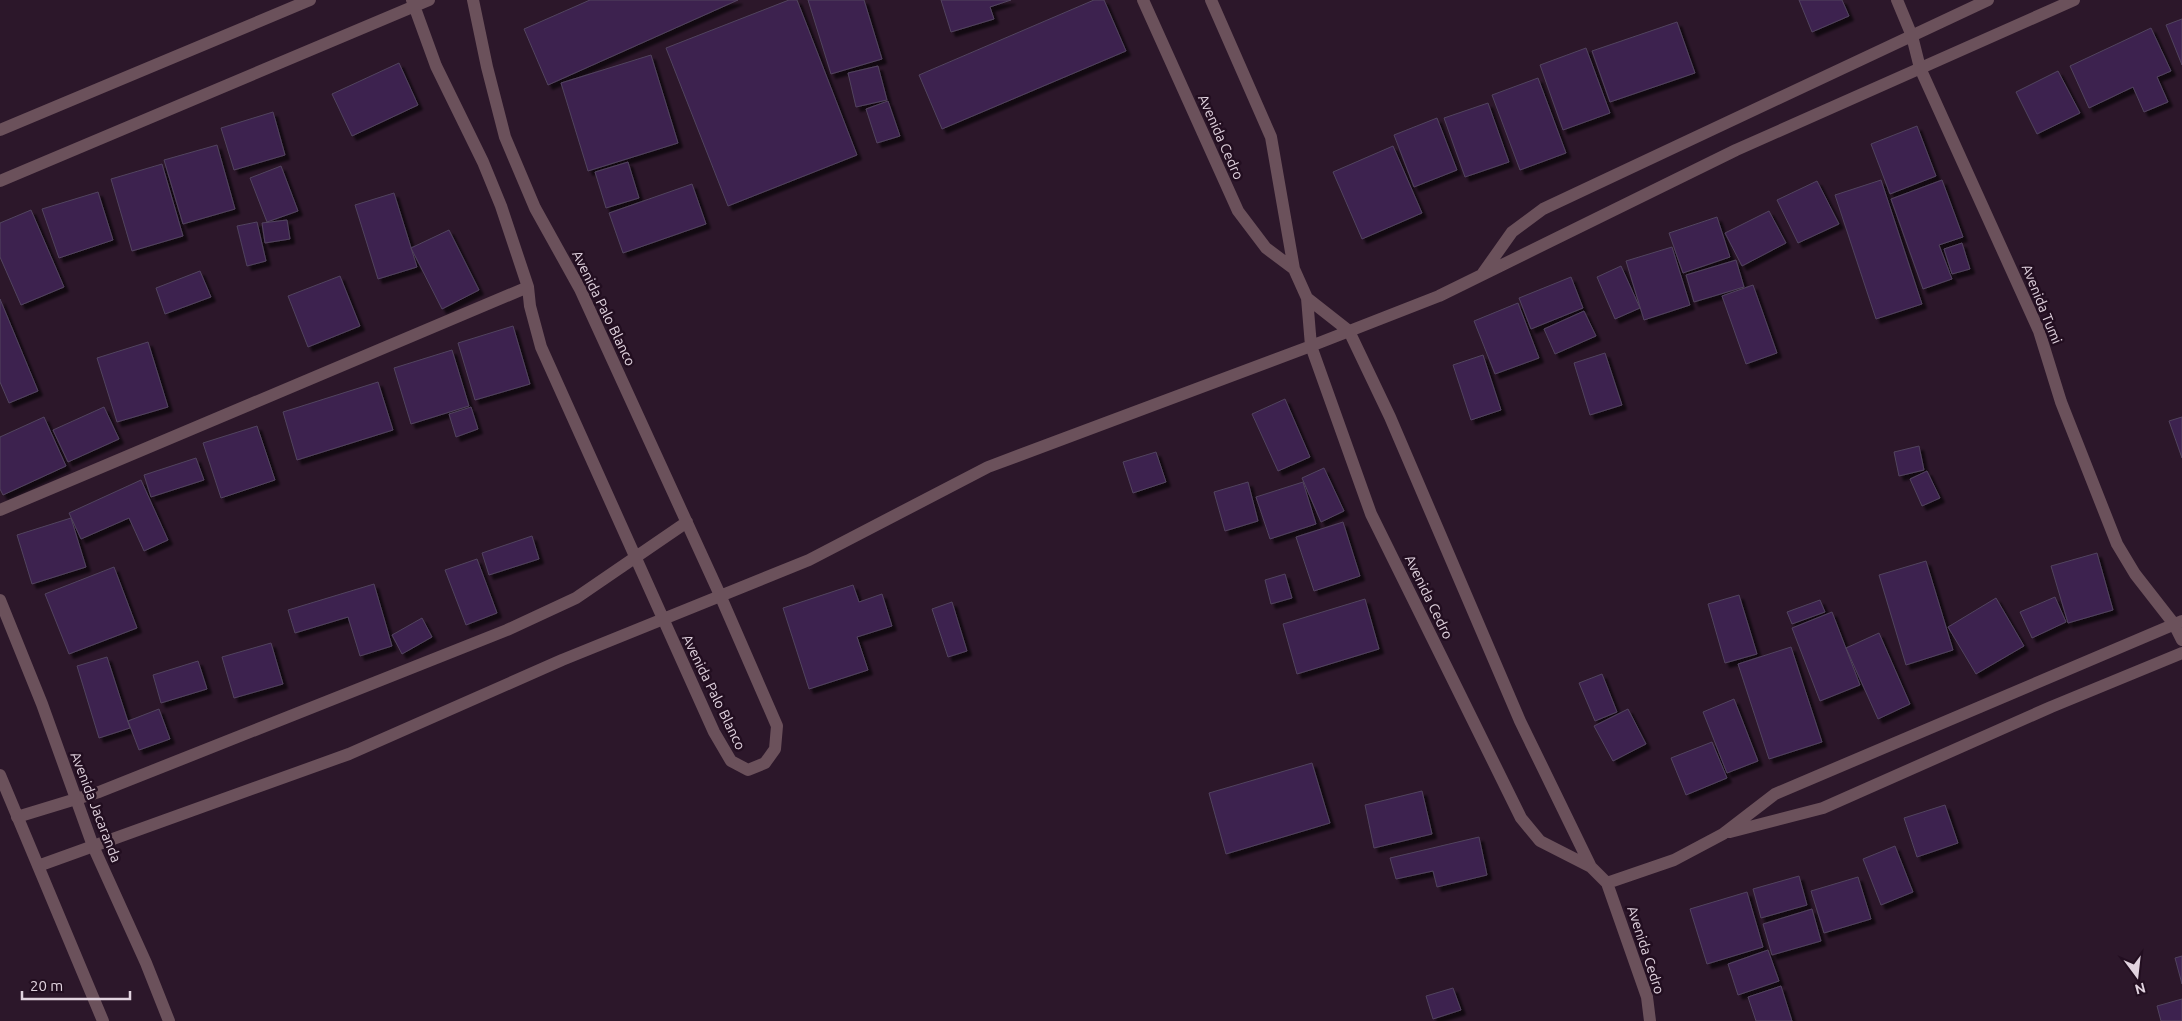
<svg xmlns="http://www.w3.org/2000/svg" width="2182" height="1021" viewBox="0 0 2182 1021" font-family="Ubuntu,sans-serif">
<style>
.building{fill:#3c2250;stroke:#52445e;filter:url(#shadow)}
.lines{fill:none;stroke-linecap:round;stroke-linejoin:round}
.minor{stroke:#6b515b;stroke-width:12}
.labels{text-anchor:middle;dominant-baseline:central;stroke-width:5;stroke-linejoin:round;paint-order:stroke}
.street-label{font-size:14px;fill:#e1d3df;stroke:#220e20}
</style>
<defs>
<filter id="shadow"><feDropShadow dx="4.5" dy="4.5" stdDeviation="1" flood-color="#0009"/></filter>
</defs>
<rect width="100%" height="100%" fill="#2c172a"/>
<!-- building -->
<path class="building" d="M590 0H738L548 85 524 29Z
M789 0H797L857 155 728 206 666 48Z
M808 0H864L882 59 831 74Z
M941 0H1011L990 7 994 19 951 32Z
M1094 0H1104L1126 51 942 129 919 75Z
M1799 0H1842L1849 16 1812 32Z
M2182 19V65L2166 25Z
M1677 22 1695 73 1610 102 1592 51Z
M2151 28 2171 71 2157 77 2168 102 2144 112 2133 87 2089 108 2070 66Z
M1586 48 1610 113 1563 130 1540 65Z
M651 55 678 143 588 171 561 83Z
M399 63 418 105 352 136 332 94Z
M878 66 887 100 856 107 848 73Z
M2058 71 2080 113 2037 134 2016 92Z
M1538 78 1566 153 1520 170 1492 95Z
M888 101 900 136 877 143 866 109Z
M1488 103 1509 162 1465 177 1444 118Z
M273 112 285 155 234 170 221 128Z
M1437 118 1457 170 1414 187 1394 135Z
M1917 126 1936 176 1890 194 1871 144Z
M217 145 235 209 183 224 164 160Z
M1393 146 1422 213 1362 239 1333 172Z
M628 162 639 198 606 208 595 172Z
M162 164 183 236 132 251 111 179Z
M281 166 298 211 267 222 250 178Z
M1881 180 1922 304 1876 319 1835 195Z
M1942 180 1963 237 1939 245 1952 279 1923 289 1891 199Z
M1817 181 1839 224 1798 243 1777 200Z
M692 184 706 224 623 253 609 213Z
M98 192 113 240 59 258 42 209Z
M394 193 417 267 378 279 355 205Z
M31 210 64 287 21 305 0 257V223Z
M1769 211 1786 243 1742 266 1725 233Z
M1717 217 1730 257 1683 273 1669 233Z
M287 220 290 239 265 243 262 223Z
M257 222 266 261 247 266 237 226Z
M449 230 479 290 442 309 411 248Z
M1962 243 1970 269 1952 274 1944 249Z
M1672 247 1690 305 1644 320 1626 261Z
M1736 260 1744 287 1694 302 1686 275Z
M1621 266 1640 308 1615 319 1597 277Z
M200 271 211 297 165 314 156 288Z
M340 276 360 326 308 347 288 296Z
M1571 277 1583 308 1531 329 1519 298Z
M1753 285 1777 353 1746 364 1722 296Z
M0 299 38 391 9 403 0 382Z
M1518 303 1539 358 1495 374 1474 321Z
M1584 311 1596 336 1555 354 1544 329Z
M513 326 530 384 475 400 458 343Z
M148 342 168 407 117 422 97 358Z
M452 350 469 406 411 424 394 368Z
M1605 353 1622 405 1590 415 1574 363Z
M1483 355 1501 410 1471 420 1453 365Z
M378 382 393 430 297 460 283 412Z
M1285 399 1310 457 1278 471 1252 414Z
M104 407 119 439 68 462 53 430Z
M471 407 478 429 456 437 449 414Z
M44 417 66 466 3 495 0 489V437Z
M2182 417V458L2169 421Z
M257 426 275 480 221 498 203 443Z
M1919 446 1924 470 1899 476 1894 452Z
M1156 452 1166 482 1133 493 1123 462Z
M196 458 204 480 151 497 144 475Z
M1324 468 1344 511 1321 522 1302 478Z
M1927 471 1940 498 1922 506 1910 479Z
M141 480 168 540 144 551 129 518 81 539 69 513Z
M1248 482 1258 521 1225 531 1214 492Z
M1303 482 1316 524 1270 539 1256 497Z
M71 518 86 567 32 584 17 535Z
M1343 522 1360 576 1314 591 1296 537Z
M532 536 539 559 489 575 482 553Z
M2097 553 2113 610 2068 623 2051 566Z
M477 559 497 613 466 625 445 570Z
M1926 561 1953 650 1906 665 1879 575Z
M114 567 137 628 69 654 45 594Z
M1285 574 1292 598 1271 604 1265 580Z
M374 584 392 646 360 656 348 617 295 633 288 610Z
M853 585 859 602 882 594 892 626 857 637 868 670 809 689 783 608Z
M1739 595 1757 654 1725 663 1708 604Z
M2055 597 2066 622 2032 638 2020 612Z
M1996 598 2024 646 1976 674 1948 627Z
M1365 599 1379 649 1297 674 1283 624Z
M1820 600 1825 612 1792 624 1787 612Z
M952 602 967 651 948 657 932 609Z
M1832 612 1860 685 1820 701 1792 628Z
M422 618 432 637 402 654 392 635Z
M1879 633 1910 704 1878 719 1846 648Z
M271 643 283 684 234 698 222 657Z
M1791 647 1822 742 1769 759 1738 664Z
M107 657 130 728 99 738 77 666Z
M198 661 207 689 161 703 153 675Z
M1602 674 1617 712 1595 721 1579 683Z
M1734 699 1758 761 1727 773 1703 712Z
M159 709 170 739 139 750 128 721Z
M1628 709 1646 744 1613 761 1594 726Z
M1712 742 1727 778 1686 795 1671 758Z
M1312 763 1330 823 1226 854 1209 793Z
M1422 791 1432 834 1374 848 1365 805Z
M1945 805 1958 843 1917 857 1904 818Z
M1479 837 1487 875 1437 887 1433 871 1396 879 1390 858Z
M1895 846 1913 892 1881 905 1863 859Z
M1799 876 1807 905 1761 918 1753 889Z
M1858 877 1871 919 1824 933 1811 891Z
M1747 892 1763 947 1707 964 1690 909Z
M1812 909 1821 941 1772 955 1763 924Z
M1768 950 1779 981 1738 995 1728 964Z
M2182 956V984L2175 958Z
M1781 986 1792 1021H1756L1748 997Z
M1453 988 1461 1010 1433 1019 1426 996Z
M2182 999V1021H2161L2157 1006Z"/>
<g class="lines">
<!-- minor -->
<path class="minor" d="M412 0 436 66 483 162 501 206 528 287 530 306 541 347 714 732 731 761 748 770 765 763 775 749 777 726 720 595 580 289 535 208 505 137 487 67 473 0
M1143 0 1238 211 1266 248 1294 269
M1211 0 1271 137 1294 269 1307 298 1311 346 1371 514 1521 818 1540 841 1591 867 1607 883 1647 997 1650 1021
M1897 0 1912 36 1920 68 2039 331 2061 402 2117 544 2135 574 2174 624 2182 640
M0 130 310 0
M0 181 429 0
M1483 273 1512 232 1543 209 1988 0
M1307 298 1349 331 1390 417 1520 721 1591 867
M0 510 528 287
M0 600 42 704 93 846 146 963 169 1021
M0 775 103 1021
M17 817 99 792 507 630 576 598 687 522
M1730 832 1823 808 2051 707 2182 653
M38 866 349 754 562 660 809 560 988 467 1311 346 1439 296 1736 150 2074 0
M1607 883 1674 860 1723 834 1775 794 2182 621"/>
</g>
<g class="labels">
<!-- street labels -->
<g class="street-label">
<text transform="translate(1221 137) rotate(66)">Avenida Cedro</text>
<text transform="translate(2042 304) rotate(68)">Avenida Tumi</text>
<text transform="translate(604 308) rotate(64)">Avenida Palo Blanco</text>
<text transform="translate(1429 597) rotate(64)">Avenida Cedro</text>
<text transform="translate(714 692) rotate(64)">Avenida Palo Blanco</text>
<text transform="translate(96 807) rotate(69)">Avenida Jacaranda</text>
<text transform="translate(1646 950) rotate(72)">Avenida Cedro</text>
</g>
</g>
<!-- north arrow -->
<g transform="translate(2137 976) rotate(165)" stroke="#220e20" stroke-width="4" paint-order="stroke">
<path d="M0-4L9 19L0 12L-9 19Z" fill="#e1d3df"/>
<text y="-8" font-size="14" font-weight="bold" text-anchor="middle" fill="#e1d3df">N</text>
</g>
<!-- scale -->
<path d="M22 991v8h108v-8" fill="none" stroke="#e1d3df" stroke-width="2.5"/>
<text x="30" y="991" font-size="15" fill="#e1d3df" stroke="#220e20" stroke-width="4" paint-order="stroke">20 m</text>
</svg>
